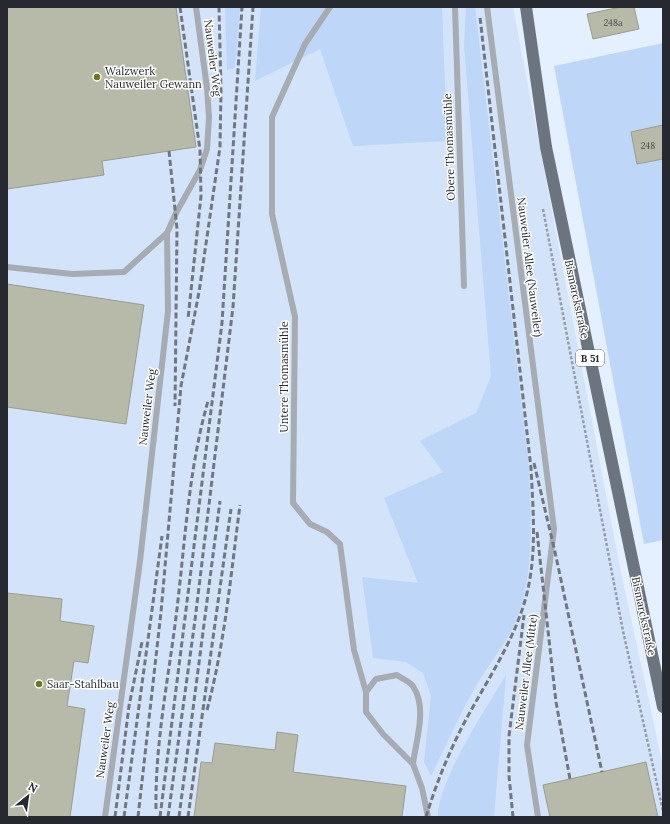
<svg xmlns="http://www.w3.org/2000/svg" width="670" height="824" viewBox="0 0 670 824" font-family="Lora,serif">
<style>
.built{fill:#d3e3f9}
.green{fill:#bed6f8}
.building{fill:#b7baa8;stroke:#9a9d8c}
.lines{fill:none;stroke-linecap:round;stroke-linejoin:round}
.path{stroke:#959da8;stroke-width:2.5;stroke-dasharray:3 2;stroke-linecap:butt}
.lane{stroke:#a7acb2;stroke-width:6}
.primary{stroke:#6c7480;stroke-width:12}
.rail{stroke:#717781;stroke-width:3;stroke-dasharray:6 3;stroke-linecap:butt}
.poi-dot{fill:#70761f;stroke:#fff;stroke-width:1.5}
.labels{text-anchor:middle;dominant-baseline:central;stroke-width:3;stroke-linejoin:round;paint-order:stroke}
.number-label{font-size:9px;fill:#4a4e4e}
.shield{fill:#fff;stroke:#676a6e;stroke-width:1}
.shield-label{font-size:10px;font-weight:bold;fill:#262a30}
.street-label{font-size:11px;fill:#262a30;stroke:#fff}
.poi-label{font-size:11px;fill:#262a30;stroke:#fff;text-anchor:start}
</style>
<rect width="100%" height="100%" fill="#e4efff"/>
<!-- built -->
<path class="built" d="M7 7H513L619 563 663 766V817H7Z"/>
<!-- green -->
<path class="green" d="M225 7H240L235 68 227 70Z
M261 7H442L447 141 353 146 320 49 255 81Z
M466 7H475L529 467C531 519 535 572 516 621 508 641 487 667 476 686 459 715 446 746 431 776L424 762 431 696 423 673 406 662 373 658 362 577 418 583 384 498 443 472 420 441 476 413 491 376 464 45Z
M663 43V540L644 544 554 66Z
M506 675 494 817H438C436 784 488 705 506 675Z"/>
<!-- building -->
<path class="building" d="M7 7H176L196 147 102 161 104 175 7 189Z
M621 7H634L639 29 593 39 587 14Z
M663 125V159L637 164 631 132Z
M7 284 144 305 126 424 7 407Z
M7 593 62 599 60 621 94 626 88 663 74 661 67 706 85 709 70 817H7Z
M277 732 298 735 293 772 406 786 402 817H194L201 762 212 763 215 743 275 750Z
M646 762 658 817H550L543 785Z"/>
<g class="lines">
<!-- path -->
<path class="path" d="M543 209 623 631 663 811"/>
<!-- lane -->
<path class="lane" d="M330 7 305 44 272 117V214L295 317 293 503 310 524 327 532 340 544 354 650 366 692V712L383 734 413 764C416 740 427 709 414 688 412 682 402 679 397 675L376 679 366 692
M455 7 464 286
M487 7 554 529 527 745 538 817
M7 267 72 274 124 272 167 233
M413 764 422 788 428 817
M105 817 140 561 168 311 167 233 176 213 200 170 207 149 209 117 207 88 196 7"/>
<!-- primary -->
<path class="primary" d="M526 7 546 147 663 707"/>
<!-- rail -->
<path class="rail" d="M180 7 200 150 201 196 188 319
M169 151 177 229 175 406
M534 463 555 552 602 772
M537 532 556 702 570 779
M207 710C225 643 231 573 240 505
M156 809C155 744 168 681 176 617 185 545 188 471 208 401
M115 817 129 706 142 642
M124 817 162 536
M138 817 161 612 181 386 199 292 220 147 221 90 219 7
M160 817 222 323 242 7
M168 817 195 620 233 307 253 7
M179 817 220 501
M188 817 231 509
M426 817C435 787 447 757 461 729 484 684 515 642 527 593 537 552 533 509 531 468L480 17
M513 817 509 776V736L524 615"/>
</g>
<!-- markers -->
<g class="poi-dot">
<circle cx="97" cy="77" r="4"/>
<circle cx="39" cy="684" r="4"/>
</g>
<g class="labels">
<!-- number labels -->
<g class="number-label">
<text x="613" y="22">248a</text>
<text x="648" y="145">248</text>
</g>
<!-- shield labels -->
<rect class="shield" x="576" y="350" width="28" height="16" rx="3"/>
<g class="shield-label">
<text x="590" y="358">B 51</text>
</g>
<!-- street labels -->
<g class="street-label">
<text transform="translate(213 58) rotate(83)">Nauweiler Weg</text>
<text transform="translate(449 147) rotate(-92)">Obere Thomasmühle</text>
<text transform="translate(530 267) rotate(83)">Nauweiler Allee (Nauweiler)</text>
<text transform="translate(577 299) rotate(78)">Bismarckstraße</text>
<text transform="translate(284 377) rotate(-90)">Untere Thomasmühle</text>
<text transform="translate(147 407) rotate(-83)">Nauweiler Weg</text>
<text transform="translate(644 616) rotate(78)">Bismarckstraße</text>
<text transform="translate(526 672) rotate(-83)">Nauweiler Allee (Mitte)</text>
<text transform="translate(105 740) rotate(-82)">Nauweiler Weg</text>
</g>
<!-- poi labels -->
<g class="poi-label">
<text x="105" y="71">Walzwerk<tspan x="105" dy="13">Nauweiler Gewann</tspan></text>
<text x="47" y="684">Saar-Stahlbau</text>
</g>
</g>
<!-- border -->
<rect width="670" height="824" fill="none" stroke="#262a30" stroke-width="16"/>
<!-- north arrow -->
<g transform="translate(28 796) rotate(29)" stroke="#ffffff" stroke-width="3" paint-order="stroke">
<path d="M0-3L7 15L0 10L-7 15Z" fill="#262a30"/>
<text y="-6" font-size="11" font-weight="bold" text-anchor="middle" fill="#262a30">N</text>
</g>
</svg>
